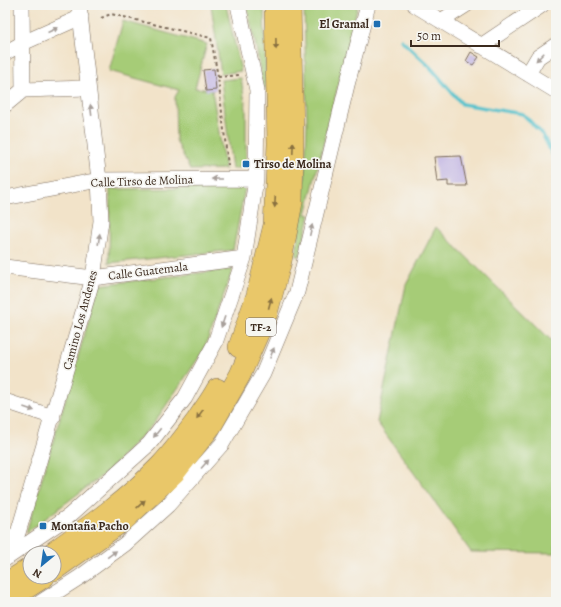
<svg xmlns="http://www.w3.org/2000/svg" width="561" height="607" viewBox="0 0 561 607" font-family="Alegreya,serif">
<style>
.green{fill:#a6cc77;stroke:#707b4a}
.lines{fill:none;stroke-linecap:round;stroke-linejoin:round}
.stream{stroke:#56c3cd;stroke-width:3.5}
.building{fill:#c1b4e2}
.minor-casing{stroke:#7b6b5a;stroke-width:16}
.highway-casing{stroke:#7b6b5a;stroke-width:22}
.path{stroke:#7b6b5a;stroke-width:2;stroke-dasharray:3 3;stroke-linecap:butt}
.minor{stroke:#fff;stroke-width:15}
.highway{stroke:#e9c769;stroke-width:21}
.oneway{fill:#a79f9a}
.oneway2{fill:#897140}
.poi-dot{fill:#1f6fb2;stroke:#f6f6f2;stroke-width:1.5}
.labels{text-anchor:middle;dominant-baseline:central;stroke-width:3.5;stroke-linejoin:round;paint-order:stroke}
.shield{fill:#f6f6f2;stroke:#73675e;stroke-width:1}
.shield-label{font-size:11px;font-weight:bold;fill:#3b2a1e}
.poi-label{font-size:12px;font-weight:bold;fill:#3b2a1e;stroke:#f6f6f2;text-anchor:start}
.street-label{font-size:12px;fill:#3b2a1e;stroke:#f6f6f2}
</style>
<rect width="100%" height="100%" fill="#f6f6f2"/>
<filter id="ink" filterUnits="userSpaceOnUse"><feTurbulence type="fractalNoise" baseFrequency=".025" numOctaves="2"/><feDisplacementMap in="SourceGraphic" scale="8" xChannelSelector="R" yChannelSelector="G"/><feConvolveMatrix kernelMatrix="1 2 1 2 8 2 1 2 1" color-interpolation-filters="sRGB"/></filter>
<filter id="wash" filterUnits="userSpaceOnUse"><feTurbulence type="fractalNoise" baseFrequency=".012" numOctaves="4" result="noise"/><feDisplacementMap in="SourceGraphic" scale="16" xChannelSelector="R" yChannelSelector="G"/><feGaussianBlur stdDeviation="0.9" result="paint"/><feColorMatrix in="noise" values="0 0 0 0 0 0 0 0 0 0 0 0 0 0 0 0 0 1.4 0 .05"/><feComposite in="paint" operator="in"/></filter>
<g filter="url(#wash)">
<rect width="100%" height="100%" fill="#f2e3c9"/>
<!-- green -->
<path class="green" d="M211 5H226L241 71 221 74Z
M246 5H264L266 84 263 93C260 63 254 34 246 5Z
M304 5H358L306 214 310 215 300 256H296L305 178 307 124Z
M123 21 207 44 195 88 212 90 225 169 190 170 176 140 175 97 179 90 109 71Z
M241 78 246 109V164L243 167 232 169 221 80Z
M245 188 233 250 109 263 110 189Z
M436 227 556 345V553L471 552 377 422 406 285Z
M233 269 204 350 154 423 107 472 26 533 99 285Z"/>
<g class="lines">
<!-- stream -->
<path class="stream" d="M401 40 430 67 462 104 523 114 543 135 556 162"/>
</g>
<g id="blocks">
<!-- building -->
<path class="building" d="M471 52 479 57 473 65 466 61Z
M214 69 216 90 206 91 203 70Z
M461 156 467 186H448V181L437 182 434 157Z"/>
</g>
</g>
<g filter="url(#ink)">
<use href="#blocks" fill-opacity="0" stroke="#7b6b5a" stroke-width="1"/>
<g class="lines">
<defs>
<path id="minor" d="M22 5 23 90
M415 5 556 91
M441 21 466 5
M481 46 542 5
M5 53 23 43 81 17
M528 74 538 57 556 45
M5 105 23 90 88 88
M5 198 99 180 256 179
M5 267 93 278 244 258
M5 401 53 417
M5 543 18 533 93 278 101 221 99 180 79 5
M5 559 69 516 149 444 185 398 215 343 244 258 256 179 257 90 238 5
M41 602 80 577 125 544 168 505 222 444 263 374 297 292 347 85 368 5"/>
<path id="highway" d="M239 347 257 295 274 225 278 144 275 5
M52 553C90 526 128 499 161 465 174 451 186 435 197 420 204 409 211 400 217 389
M54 570 124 520 175 472 211 426 240 375 267 313 281 261 292 202 293 137 290 5
M5 584 30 568
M5 602 44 577"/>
</defs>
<!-- minor casing -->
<use href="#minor" class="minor-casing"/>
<!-- highway casing -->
<use href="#highway" class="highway-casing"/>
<!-- path -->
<path class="path" d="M101 18 111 14 211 38 218 77 228 166
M218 77 240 75
M554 488V543L556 553"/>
<!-- minor -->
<use href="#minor" class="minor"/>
<!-- highway -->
<use href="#highway" class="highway"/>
</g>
<!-- one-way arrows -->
<defs><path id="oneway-solid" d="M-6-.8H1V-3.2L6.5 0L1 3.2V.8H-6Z"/></defs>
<g class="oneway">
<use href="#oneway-solid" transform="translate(53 30) rotate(-24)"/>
<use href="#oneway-solid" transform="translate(540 57) rotate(135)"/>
<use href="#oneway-solid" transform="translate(91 110) rotate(-97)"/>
<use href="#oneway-solid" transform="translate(217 179) rotate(180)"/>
<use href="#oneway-solid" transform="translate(311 230) rotate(-77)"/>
<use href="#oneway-solid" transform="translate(99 239) rotate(-82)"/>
<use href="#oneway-solid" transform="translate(223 322) rotate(109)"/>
<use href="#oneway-solid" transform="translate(272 353) rotate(-68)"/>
<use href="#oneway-solid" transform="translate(29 409) rotate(19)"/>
<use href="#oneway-solid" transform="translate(157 433) rotate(128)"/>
<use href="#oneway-solid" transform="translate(205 464) rotate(-48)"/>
<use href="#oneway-solid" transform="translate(112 554) rotate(-36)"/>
</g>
<g class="oneway2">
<use href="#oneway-solid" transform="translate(276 44) rotate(89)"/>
<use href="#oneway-solid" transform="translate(293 148) rotate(-88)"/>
<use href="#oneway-solid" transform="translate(275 202) rotate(93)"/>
<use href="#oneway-solid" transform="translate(270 303) rotate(-75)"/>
<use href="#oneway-solid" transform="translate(200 414) rotate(125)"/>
<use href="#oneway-solid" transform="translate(141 504) rotate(-43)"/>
</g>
</g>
<!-- markers -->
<g class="poi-dot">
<rect x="373" y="20" width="8" height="8" rx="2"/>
<rect x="242" y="160" width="8" height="8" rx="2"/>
<rect x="39" y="522" width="8" height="8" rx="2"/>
</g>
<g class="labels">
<!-- shield labels -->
<rect class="shield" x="246" y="318" width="30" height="18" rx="3"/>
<g class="shield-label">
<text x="261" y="327">TF-2</text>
</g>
<!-- poi labels -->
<g class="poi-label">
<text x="369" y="24" text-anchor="end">El Gramal</text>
<text x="254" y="164">Tirso de Molina</text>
<text x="51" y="526">Montaña Pacho</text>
</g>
<!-- street labels -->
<g class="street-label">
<text transform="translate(142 181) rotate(-2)">Calle Tirso de Molina</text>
<text transform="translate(148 271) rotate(-7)">Calle Guatemala</text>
<text transform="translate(80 320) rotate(-75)">Camino Los Andenes</text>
</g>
</g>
<!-- margin -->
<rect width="561" height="607" fill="none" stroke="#f6f6f2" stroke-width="20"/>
<!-- north arrow -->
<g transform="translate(42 565) rotate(209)"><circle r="19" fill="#f6f6f2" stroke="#aba49d"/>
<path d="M0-3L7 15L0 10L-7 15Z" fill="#1f6fb2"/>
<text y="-6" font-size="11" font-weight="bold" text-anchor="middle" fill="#3b2a1e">N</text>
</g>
<!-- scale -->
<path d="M411 40v6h88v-6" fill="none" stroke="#3b2a1e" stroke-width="2"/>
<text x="417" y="40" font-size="12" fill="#3b2a1e" stroke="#f6f6f2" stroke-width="3" paint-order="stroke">50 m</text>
</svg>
